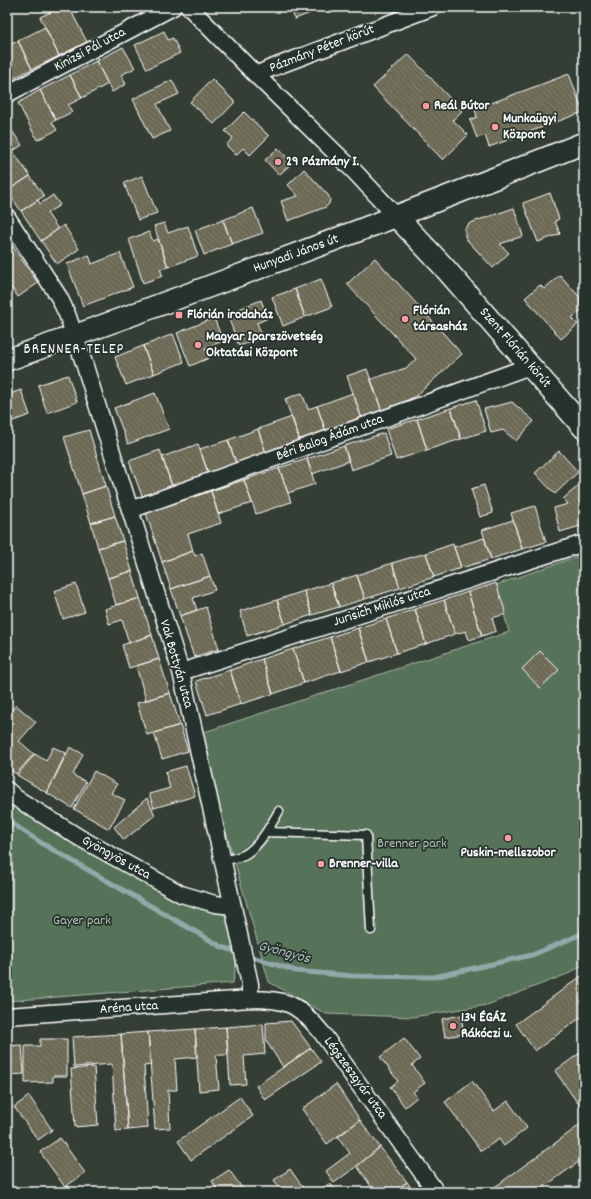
<svg xmlns="http://www.w3.org/2000/svg" width="591" height="1199" viewBox="0 0 591 1199" font-family="Dekko,sans-serif">
<style>
.park{fill:#567259;stroke:#aab8ac}
.lines{fill:none;stroke-linecap:round;stroke-linejoin:round}
.stream{stroke:#92a8a9;stroke-width:5}
.building{fill:url(#building-back-hatch);stroke:#fff}
.service-casing{stroke:#fff;stroke-width:11}
.minor-casing{stroke:#fff;stroke-width:19}
.tertiary-casing{stroke:#fff;stroke-width:24}
.service{stroke:#26332d;stroke-width:8}
.minor{stroke:#26332d;stroke-width:16}
.tertiary{stroke:#26332d;stroke-width:21}
.poi-dot{fill:#ff9aa2;stroke:#26332d;stroke-width:1.5}
.labels{text-anchor:middle;dominant-baseline:central;stroke-width:3.5;stroke-linejoin:round;paint-order:stroke}
.street-label{font-size:14px;fill:#fff;stroke:#26332d}
.poi-label{font-size:14px;font-weight:bold;fill:#fff;stroke:#26332d;text-anchor:start}
.park-label{font-size:14px;fill:#b3c0b4;stroke:#26332d}
.neighbourhood-label{font-size:15px;letter-spacing:1px;fill:#fff;stroke:#26332d}
.water-label{font-size:15px;font-style:italic;fill:#aebebe;stroke:#26332d}
</style>
<defs>
<pattern id="building-back-hatch" width="6" height="6" patternUnits="userSpaceOnUse"><rect width="6" height="6" fill="#6c6955"/><path d="M-1 5l2 2M0 0l6 6M5-1l2 2" fill="none" stroke="#82806e"/></pattern>
</defs>
<rect width="100%" height="100%" fill="#343e35"/>
<filter id="ink" filterUnits="userSpaceOnUse"><feTurbulence type="fractalNoise" baseFrequency=".025" numOctaves="2"/><feDisplacementMap in="SourceGraphic" scale="8" xChannelSelector="R" yChannelSelector="G"/><feConvolveMatrix kernelMatrix="1 2 1 2 8 2 1 2 1" color-interpolation-filters="sRGB"/></filter>
<g filter="url(#ink)">
<!-- park -->
<path class="park" d="M584 554V964L570 973 487 1005 413 1017 326 1014 269 982 198 734 509 632 496 585Z
M7 791 82 839 219 903 239 945 233 983 7 1001Z"/>
<g class="lines">
<!-- stream -->
<path class="stream" d="M7 820 43 844 222 947 296 971 353 976 434 977 532 955 584 933"/>
</g>
<!-- building -->
<path class="building" d="M62 7H69L87 42 59 56 40 17Z
M278 7H313L315 11 295 19 290 7 279 11Z
M45 27 59 56 32 69 18 41Z
M164 31 168 40 173 38 180 53 147 69 135 45Z
M18 41 32 69 8 81 7 78V46Z
M123 47 135 68 121 75 126 84 112 92 96 61Z
M408 54 462 111 453 120 468 135 443 160 373 87Z
M96 61 108 84 82 98 70 75Z
M569 74 583 112 489 147 485 135 477 138 470 120 477 117 475 109Z
M70 75 82 98 68 105 72 112 56 120 40 90Z
M212 79 235 102 214 124 190 102Z
M172 80 179 94 157 104 170 131 152 139 133 99Z
M40 90 56 120 52 122 57 130 37 140 18 103Z
M244 112 269 136 250 155 243 148 236 155 226 145 233 138 225 131Z
M7 124 22 145 7 155Z
M278 148 292 163 279 175 265 160Z
M13 151 30 176 7 191V155Z
M304 169 328 195 330 199 329 204 326 207 288 221 281 201 298 196 288 185Z
M30 176 44 196 21 211 7 191Z
M142 176 157 213 138 220 124 183Z
M550 193 559 219 555 221 560 234 538 242 523 203Z
M53 195 60 205 47 213 58 229 41 241 21 211 38 200 40 204Z
M253 208 263 233 232 244 223 220Z
M514 208 523 236 500 244 509 253 493 268 467 240 465 236V228L470 223Z
M223 220 232 244 204 255 195 230Z
M164 223 168 233 188 226 198 256 168 267 154 226Z
M64 225 79 249 57 264 41 241Z
M149 232 153 241 158 239 168 267 160 269 163 276 143 283 129 239Z
M7 238 13 247 7 252Z
M13 247 38 283 18 297 11 287 7 290V252Z
M120 253 133 287 83 306 67 264 89 255 92 264Z
M375 258 462 354 416 396 382 412 371 379 406 368 416 359 347 284Z
M560 275 584 302V308L572 318 578 324 561 339 525 298 540 285 544 289Z
M321 279 332 307 305 317 295 289Z
M295 289 305 317 283 326 272 297Z
M261 300 268 318 257 323 263 338 239 346 227 314Z
M214 318 223 341 205 348 209 358 190 366 177 333Z
M173 334 184 362 154 374 143 346Z
M143 346 154 374 126 385 115 357Z
M367 369 382 412 362 419 347 376Z
M68 375 77 402 47 413 38 385Z
M21 390 30 415 7 423V395Z
M155 393 169 429 128 444 114 408Z
M302 393 308 409 317 406 326 432 300 441 285 399Z
M353 393 362 419 326 432 317 406Z
M476 400 486 431 461 439 451 408Z
M512 402 534 421 516 441 503 430 491 433 484 409Z
M451 408 461 439 427 450 417 419Z
M292 417 300 441 266 453 258 429Z
M417 419 427 450 396 460 386 429Z
M258 429 266 453 236 463 228 440Z
M89 430 106 486 82 494 64 437Z
M384 433 391 456 351 470 344 446Z
M228 440 236 463 208 473 200 449Z
M198 444 208 473 172 486 162 457Z
M344 446 349 461 312 474 307 459Z
M160 450 172 486 142 496 129 461Z
M559 451 578 472 555 494 535 473Z
M307 459 315 484 288 493 279 468Z
M279 468 291 502 256 514 244 480Z
M244 480 252 503 218 514 211 491Z
M584 481V525L560 532 554 508 568 504 563 499Z
M484 485 493 513 480 517 471 489Z
M106 486 115 516 91 523 82 494Z
M211 491 221 523 188 534 193 551 162 562 146 513Z
M535 506 546 542 522 549 511 513Z
M115 516 123 541 98 548 91 523Z
M513 520 522 549 491 559 482 530Z
M484 538 491 559 461 568 454 547Z
M123 541 132 571 108 578 98 548Z
M453 544 461 568 434 577 426 553Z
M193 551 195 556 202 553 210 576 171 589 162 562Z
M426 553 434 577 400 588 392 563Z
M392 563 400 588 365 599 357 575Z
M132 571 140 598 116 605 108 578Z
M357 575 365 599 339 607 331 583Z
M210 576 215 590 193 598 197 610 180 616 171 589Z
M331 583 339 607 312 615 304 591Z
M496 583 506 614 492 618 496 631 482 636 468 592Z
M76 584 85 612 63 619 54 591Z
M304 591 312 615 285 624 277 600Z
M468 592 482 636 469 640 466 631 455 634 444 600Z
M140 598 152 635 129 643 122 620 109 624 105 609Z
M277 600 285 624 247 636 240 611Z
M444 600 455 634 426 644 415 609Z
M206 607 219 649 194 657 180 616Z
M415 609 426 644 397 653 386 619Z
M386 619 397 653 369 662 358 628Z
M358 628 369 662 341 671 330 637Z
M152 635 159 659 129 668 122 645Z
M330 637 341 671 304 683 293 649Z
M293 649 304 683 273 694 262 659Z
M540 651 559 670 540 688 522 669Z
M159 659 170 693 146 700 136 666Z
M262 659 273 694 241 704 230 670Z
M230 670 241 704 207 715 196 681Z
M170 693 180 725 147 735 137 703Z
M16 705 36 722 19 741 34 754 16 774 7 767V715Z
M180 725 188 751 162 759 154 733Z
M53 747 66 753 47 793 17 775 35 754 46 761Z
M70 747 83 754 73 775 86 782 72 808 47 793Z
M186 766 195 796 154 808 149 794 170 788 165 772Z
M94 771 117 784 111 793 125 800 109 829 74 809Z
M147 798 155 815 124 840 114 827Z
M584 974V1015L535 1051 516 1024Z
M461 1015 464 1034 445 1037 442 1019Z
M291 1021 311 1048 283 1067 266 1041V1023Z
M263 1024 265 1054 244 1056 246 1084 230 1085 226 1027Z
M226 1027 228 1055H216L219 1089 199 1091 195 1029Z
M195 1029 197 1057 175 1059 177 1090H168L170 1128 155 1129 148 1032Z
M148 1032 151 1065 144 1066 148 1128 128 1130 121 1034Z
M121 1034 128 1130 116 1131 112 1064 74 1067 72 1037Z
M404 1038 420 1059 412 1065 425 1083 413 1092 417 1097 405 1107 390 1087 398 1081 380 1057Z
M40 1039H67V1076H53V1082L25 1083V1046H40Z
M22 1045 24 1074 7 1075V1046Z
M311 1048 321 1062 265 1100 256 1086Z
M584 1050V1108L582 1109 555 1071Z
M94 1067 98 1125 75 1127 71 1069Z
M472 1081 494 1111 508 1101 527 1128 504 1146 499 1139 481 1151 445 1102Z
M336 1084 360 1120 327 1144 302 1109Z
M29 1096 52 1130 38 1140 14 1107Z
M240 1097 253 1116 191 1160 178 1141Z
M360 1120 380 1147 357 1166 334 1183 326 1171 350 1153 338 1137Z
M584 1122V1158L537 1192H488Z
M60 1138 85 1173 65 1187 40 1152Z
M380 1147 407 1182 393 1192H375L357 1166Z
M290 1169 306 1192H283L274 1180Z
M229 1170 245 1192H219L212 1181Z
M407 1182 414 1192H393Z
M330 1183 337 1192H317Z
M68 1186 72 1192H59Z"/>
<g class="lines">
<defs>
<path id="service" d="M267 832 366 835 371 930
M223 861C230 859 237 858 244 855 259 847 271 825 279 811"/>
<path id="minor" d="M189 7 256 75 355 172 396 216
M256 75 269 69 433 7
M7 94 173 7
M7 217 59 297 67 314 84 363 181 672 250 984V999
M130 510 530 366
M181 672 584 543
M7 790 16 798 80 838 181 894 215 904 233 906
M7 1016 250 999C288 999 298 1004 322 1033L436 1192"/>
<path id="tertiary" d="M396 216 443 266 584 428
M7 360C200 291 393 219 584 143"/>
</defs>
<!-- service casing -->
<use href="#service" class="service-casing"/>
<!-- minor casing -->
<use href="#minor" class="minor-casing"/>
<!-- tertiary casing -->
<use href="#tertiary" class="tertiary-casing"/>
<!-- service -->
<use href="#service" class="service"/>
<!-- minor -->
<use href="#minor" class="minor"/>
<!-- tertiary -->
<use href="#tertiary" class="tertiary"/>
</g>
</g>
<!-- markers -->
<g class="poi-dot">
<circle cx="426" cy="106" r="4"/>
<circle cx="495" cy="127" r="4"/>
<circle cx="278" cy="162" r="4"/>
<rect x="175" y="311" width="8" height="8" rx="2"/>
<circle cx="405" cy="319" r="4"/>
<circle cx="198" cy="345" r="4"/>
<circle cx="508" cy="838" r="4"/>
<circle cx="321" cy="864" r="4"/>
<circle cx="453" cy="1026" r="4"/>
</g>
<g class="labels">
<!-- street labels -->
<g class="street-label">
<text transform="translate(322 49) rotate(-21)">Pázmány Péter körút</text>
<text transform="translate(90 50) rotate(-28)">Kinizsi Pál utca</text>
<text transform="translate(296 254) rotate(-20)">Hunyadi János út</text>
<text transform="translate(515 348) rotate(49)">Szent Flórián körút</text>
<text transform="translate(330 438) rotate(-20)">Béri Balog Ádám utca</text>
<text transform="translate(382 607) rotate(-18)">Jurisich Miklós utca</text>
<text transform="translate(176 664) rotate(74)">Vak Bottyán utca</text>
<text transform="translate(116 858) rotate(29)">Gyöngyös utca</text>
<text transform="translate(129 1008) rotate(-4)">Aréna utca</text>
<text transform="translate(355 1078) rotate(54)">Légszeszgyár utca</text>
</g>
<!-- poi labels -->
<g class="poi-label">
<text x="434" y="106">Reál Bútor</text>
<text x="503" y="119">Munkaügyi<tspan x="503" dy="16">Központ</tspan></text>
<text x="286" y="162">29 Pázmány I.</text>
<text x="413" y="311">Flórián<tspan x="413" dy="16">társasház</tspan></text>
<text x="187" y="315">Flórián irodaház</text>
<text x="206" y="337">Magyar Iparszövetség<tspan x="206" dy="16">Oktatási Központ</tspan></text>
<text x="508" y="853" text-anchor="middle">Puskin-mellszobor</text>
<text x="329" y="864">Brenner-villa</text>
<text x="461" y="1018">134 ÉGÁZ<tspan x="461" dy="16">Rákóczi u.</tspan></text>
</g>
<!-- park labels -->
<g class="park-label">
<text x="412" y="844">Brenner park</text>
<text x="82" y="921">Gayer park</text>
</g>
<!-- neighbourhood labels -->
<g class="neighbourhood-label">
<text x="74" y="350">BRENNER-TELEP</text>
</g>
<!-- water labels -->
<g class="water-label">
<text transform="translate(284 953) rotate(15)">Gyöngyös</text>
</g>
</g>
<!-- margin -->
<rect width="591" height="1199" fill="none" stroke="#26332d" stroke-width="24"/>
<rect x="12" y="12" width="567" height="1175" fill="none" stroke="#fff" stroke-width="1.5" filter="url(#ink)"/>
</svg>
